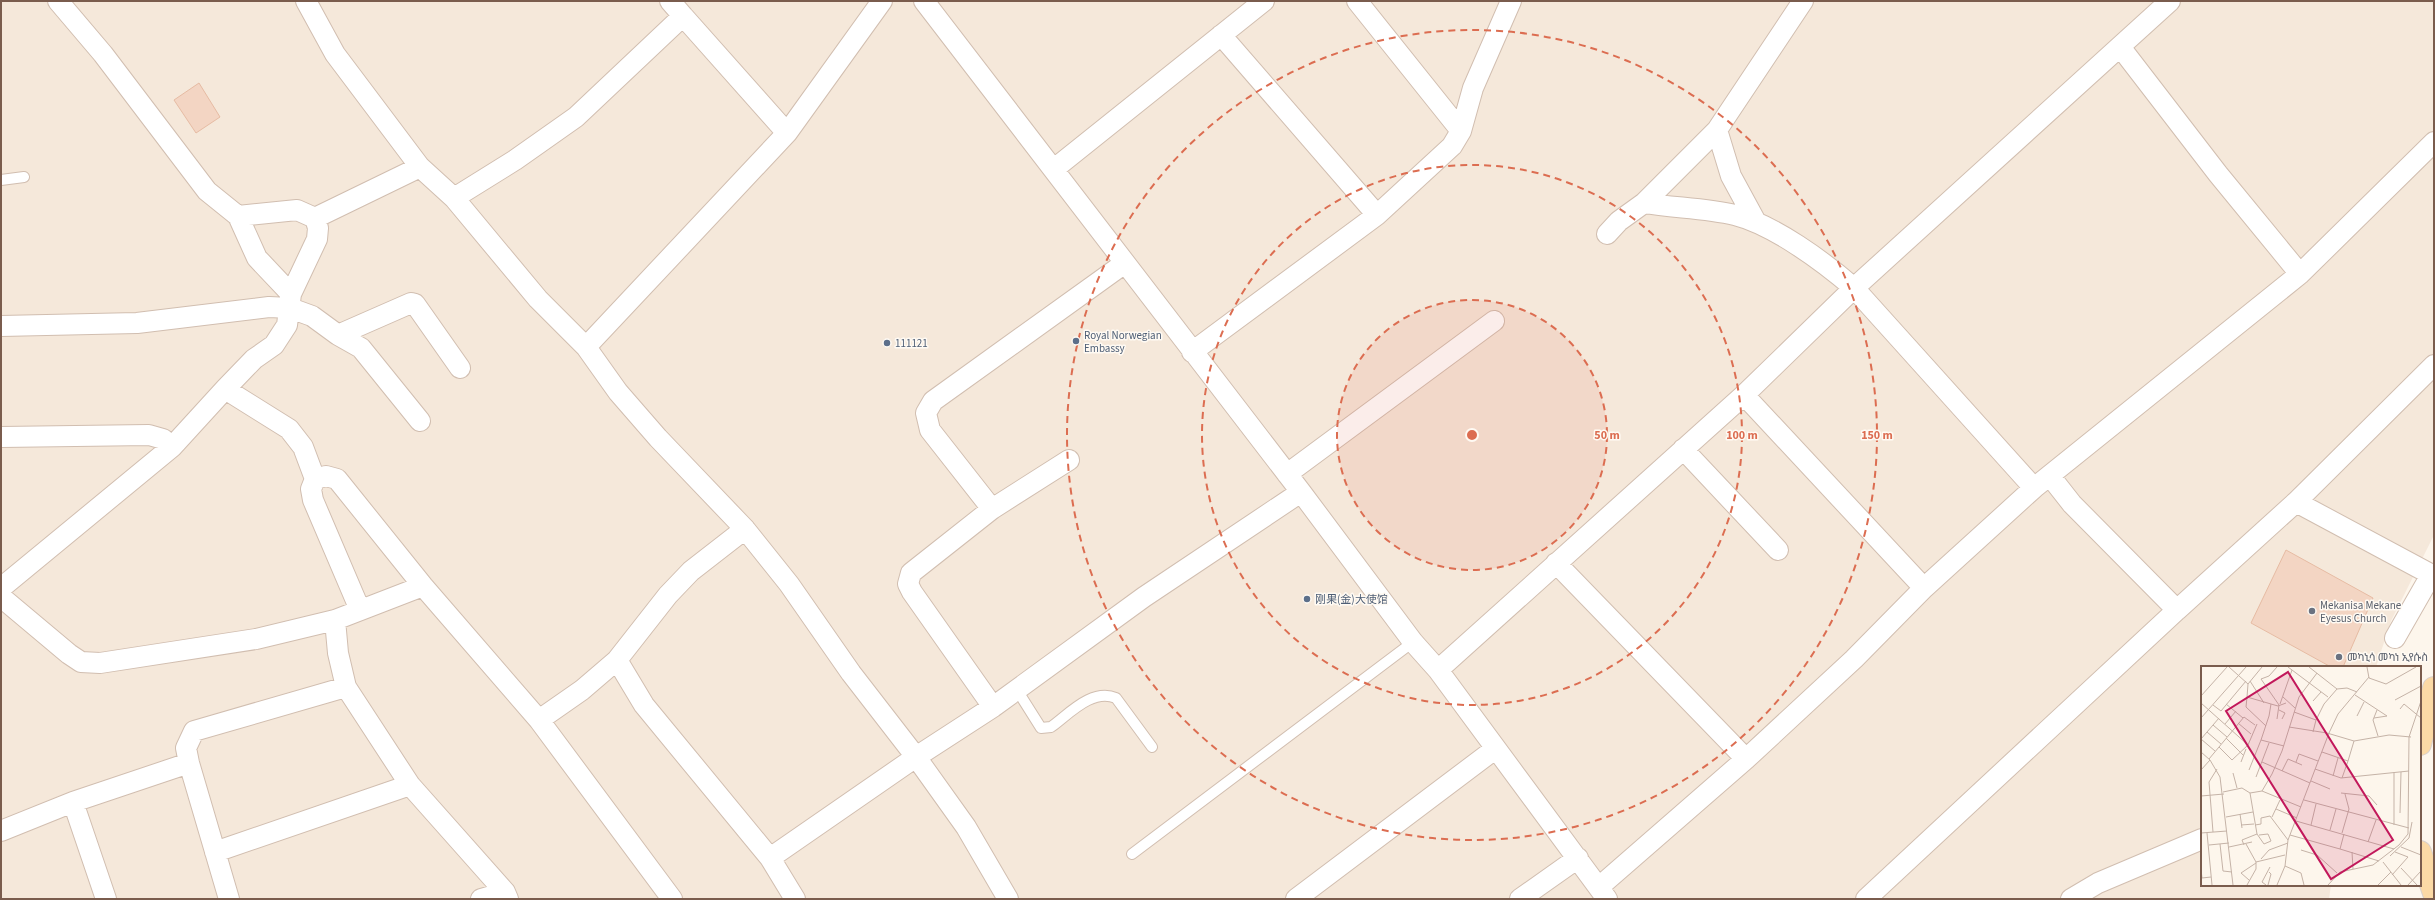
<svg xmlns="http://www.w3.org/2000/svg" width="2435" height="900" viewBox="0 0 2435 900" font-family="'Source Sans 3','Noto Sans SC','Noto Sans Ethiopic',sans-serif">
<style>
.residential{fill:#f5e8da}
.building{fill:#f3d5c3;stroke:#e6bba3}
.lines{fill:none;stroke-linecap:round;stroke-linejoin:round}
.service-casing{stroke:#d1beb0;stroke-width:12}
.minor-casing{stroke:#d1beb0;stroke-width:22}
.primary-casing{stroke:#dad1cd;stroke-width:24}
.service{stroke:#fff;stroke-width:10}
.minor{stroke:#fff;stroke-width:20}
.primary{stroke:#fbd9a5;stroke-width:22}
.ring{fill:none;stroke:#dc6d51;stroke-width:2;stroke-dasharray:7 5}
.service-dot{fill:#5c6f8a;stroke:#fffaf3;stroke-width:1.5}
.worship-dot{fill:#6b7280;stroke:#fffaf3;stroke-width:1.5}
.labels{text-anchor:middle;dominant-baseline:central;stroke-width:3;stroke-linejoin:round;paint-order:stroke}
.service-label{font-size:11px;fill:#4e5e75;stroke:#fffaf3;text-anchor:start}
.worship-label{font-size:11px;fill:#5b616d;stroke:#fffaf3;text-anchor:start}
.inset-road{fill:none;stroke:#c5b3a7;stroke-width:1}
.view{fill:#c2185b;fill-opacity:0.15;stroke:#c2185b;stroke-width:2}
.inset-edge{fill:none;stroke:#7a5c4d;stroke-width:2}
.centre{fill:#dc6d51;stroke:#fffaf3;stroke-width:2}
.ring-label{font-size:12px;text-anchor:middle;font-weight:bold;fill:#dc6d51;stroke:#fffaf3;stroke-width:3;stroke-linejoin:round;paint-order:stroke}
</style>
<rect width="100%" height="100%" fill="#fdf6ec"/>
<!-- residential -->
<path class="residential" d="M1 1H2434V535L2391 621 2376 667H2202V885H2331L2329 899H1Z"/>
<!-- building -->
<path class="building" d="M199 83 220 117 196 133 174 100Z
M2286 550 2373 598 2343 667H2331L2251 623Z"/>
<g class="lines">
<defs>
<path id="service" d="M1 180 24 177
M1017 690 1041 728 1051 727C1069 714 1092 688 1116 698L1152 747
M1132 854 1413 642"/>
<path id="minor" d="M58 1 103 54 207 191 238 216 257 258 291 294
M306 1 335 54 420 167 454 198 538 299 586 347 618 392 658 438 745 529 789 584 851 673 916 757 966 827 1008 899
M670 1 683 16
M924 1 1301 492 1413 642 1438 670 1607 899
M1357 1 1461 131
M1221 35 1377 215
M2121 48 2218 174 2300 274
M1717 130 1731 176 1756 222
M1054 169 1264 1
M454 198 515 160 576 117 683 16 787 133
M1644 203C1674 208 1706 208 1735 215 1774 225 1824 262 1854 288L2034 488
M238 216 297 210 315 218 420 167
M1607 234 1619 221 1644 203 1717 130 1803 1
M1 326 137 323 269 307 290 308 312 316 338 335 361 348 420 421
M338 335 411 303 415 304 460 368
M586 347 787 133 882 1
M1192 352 1377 215 1452 146 1461 131 1473 88 1511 1
M225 389 254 359 274 345 287 325 291 294 317 239 318 228 315 218
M1744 395 1924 588
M1 437 149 435 163 439 172 447
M1683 449 1778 550
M1287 474 1494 321
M2050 476 2072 504 2177 610 2296 502 2434 365
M315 479 326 476 337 479 423 586 539 720 672 899
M2296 502 2434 576
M992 509 930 430 926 413 933 401 1125 263
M1556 563 1746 759
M1 588 172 447 225 389 289 429 303 447 315 479 311 489 313 500 360 610
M1 597 69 654 81 662 100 663 256 639 335 620 423 586
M335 620 338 653 346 687 410 785 505 892 508 899
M2395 638 2431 575
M617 660 644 705 770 858 795 899
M1438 670 1744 395 1854 288 2170 1
M993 707 912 592 908 584 911 573 992 509 1069 460
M539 720 582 690 617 660 668 595 691 571 745 529
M73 802 106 899
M1 831 73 802 189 763
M215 852 410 785
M770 858 916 757 993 707 1144 597 1301 492
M1599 887 1746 759 1854 659 1924 588 2034 488 2300 274 2434 142
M229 899 189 763 186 748 194 731 346 687
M481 899 505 892
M1296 899 1495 749
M1520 899 1578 858
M1866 899 2177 610
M2071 899 2098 883 2202 839"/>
<path id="primary" d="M2420 744 2434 688
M2420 852 2434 893"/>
</defs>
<!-- service casing -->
<use href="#service" class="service-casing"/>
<!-- minor casing -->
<use href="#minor" class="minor-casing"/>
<!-- primary casing -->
<use href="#primary" class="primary-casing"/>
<!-- service -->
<use href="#service" class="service"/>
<!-- minor -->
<use href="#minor" class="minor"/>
<!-- primary -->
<use href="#primary" class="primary"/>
</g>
<!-- distance rings -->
<circle cx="1472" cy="435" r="135" fill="#dc6d51" fill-opacity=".12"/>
<g class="ring">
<circle cx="1472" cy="435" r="135"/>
<circle cx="1472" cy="435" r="270"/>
<circle cx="1472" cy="435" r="405"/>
</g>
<!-- markers -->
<g class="service-dot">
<circle cx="1076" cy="341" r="4"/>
<circle cx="887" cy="343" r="4"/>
<circle cx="1307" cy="599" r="4"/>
</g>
<g class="worship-dot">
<circle cx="2312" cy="611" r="4"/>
<circle cx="2339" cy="657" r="4"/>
</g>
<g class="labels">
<!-- service labels -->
<g class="service-label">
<text x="1084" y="335">Royal Norwegian<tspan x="1084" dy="13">Embassy</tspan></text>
<text x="895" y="343">111121</text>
<text x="1315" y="599">刚果(金)大使馆</text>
</g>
<!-- worship labels -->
<g class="worship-label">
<text x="2320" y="605">Mekanisa Mekane<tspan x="2320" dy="13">Eyesus Church</tspan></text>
<text x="2347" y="657">መካኒሳ መካነ ኢየሱስ</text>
</g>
</g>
<!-- overview -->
<g transform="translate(2201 666)">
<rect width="220" height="220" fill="#fdf6ec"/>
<path class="inset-road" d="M28 1 47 18 61 1M87 1 127 31M108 1 136 23M166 1 168 12 185 18 215 1M49 15 63 37M154 29 186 50M0 30 26 1M46 31 47 18M82 31 94 42M194 34 220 20M112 35 120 26M0 37 47 79M25 38 42 52M70 38 77 40 85 37M79 38 91 4M12 39 20 45 45 15M199 43 203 38 220 52M78 44 84 47 81 53M176 44 172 54 177 70M93 46 115 54 112 66M156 50 163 36M0 52 45 1M173 52 186 50M76 53 78 39 60 13 68 10 76 1M115 54 123 38 136 23 146 22 156 26M37 57 50 68M24 58 35 45M12 59 26 71M88 61 126 67 153 75 188 69 210 71M6 66 20 78M25 72 42 89M0 73 18 52M0 73 14 85M60 74 83 80M18 81 31 94 47 79 56 58M0 86 9 94 19 111 32 219M121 86 147 95 141 112M8 93 43 51 54 59M147 95 153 75M40 96 45 83M61 96 109 117M95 96 98 88 117 95M114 103 140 112 208 105M0 104 9 94M48 104 60 74 68 50 70 38 46 31 45 41 65 60M81 105 87 93 101 99M32 107 36 122M132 110 137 92M55 111 68 77M110 115 129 123M61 125 71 108 81 85 98 31 116 7M22 126 41 122 49 127 56 168 41 174 43 179M49 127 61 125 100 141M140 127 168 130 176 139M0 130 23 128M103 134 208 162M75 143 96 152M199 147 200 106M39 148 41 162M25 151 52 146M71 151 79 134M95 155 193 183M40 159 53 158M54 159 60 158V152L69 150 87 174M110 159 115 138M193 159V106M129 164 135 143M12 166 8 116 16 103M0 167 26 165M6 167 11 219M141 167 148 143 144 128M56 168 63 178 70 175 67 168 58 169M143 168 139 183 178 195M89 169 139 183M167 176 175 154M19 178 22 205 31 206M45 178 55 196M8 179 28 177M28 181 51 176M200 181 220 189M100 184 116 189 136 207M151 186 152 203M189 190 208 172 211 156M60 193 68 184 87 177M182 196 200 219M84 200 100 207 103 219M200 202 216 219M0 204 1 212 10 211M191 209 207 191 194 186M48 214 40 207 55 197M46 219 55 203V196L84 189M65 219 61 216 69 201M67 219 70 208 68 206M76 219 84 200 87 174 128 67 137 48 168 11M127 219 139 206 172 199 198 179 207 168 208 71 220 35M177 219 190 206M207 219 220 205"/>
<path class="view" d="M87 6 192 174 130 213 25 45Z"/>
<rect width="220" height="220" class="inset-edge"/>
</g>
<circle cx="1472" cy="435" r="6" class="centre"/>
<g class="ring-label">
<text x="1607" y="439">50 m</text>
<text x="1742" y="439">100 m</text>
<text x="1877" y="439">150 m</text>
</g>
<!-- border -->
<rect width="2435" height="900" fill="none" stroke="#7a5c4d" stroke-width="4"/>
</svg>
